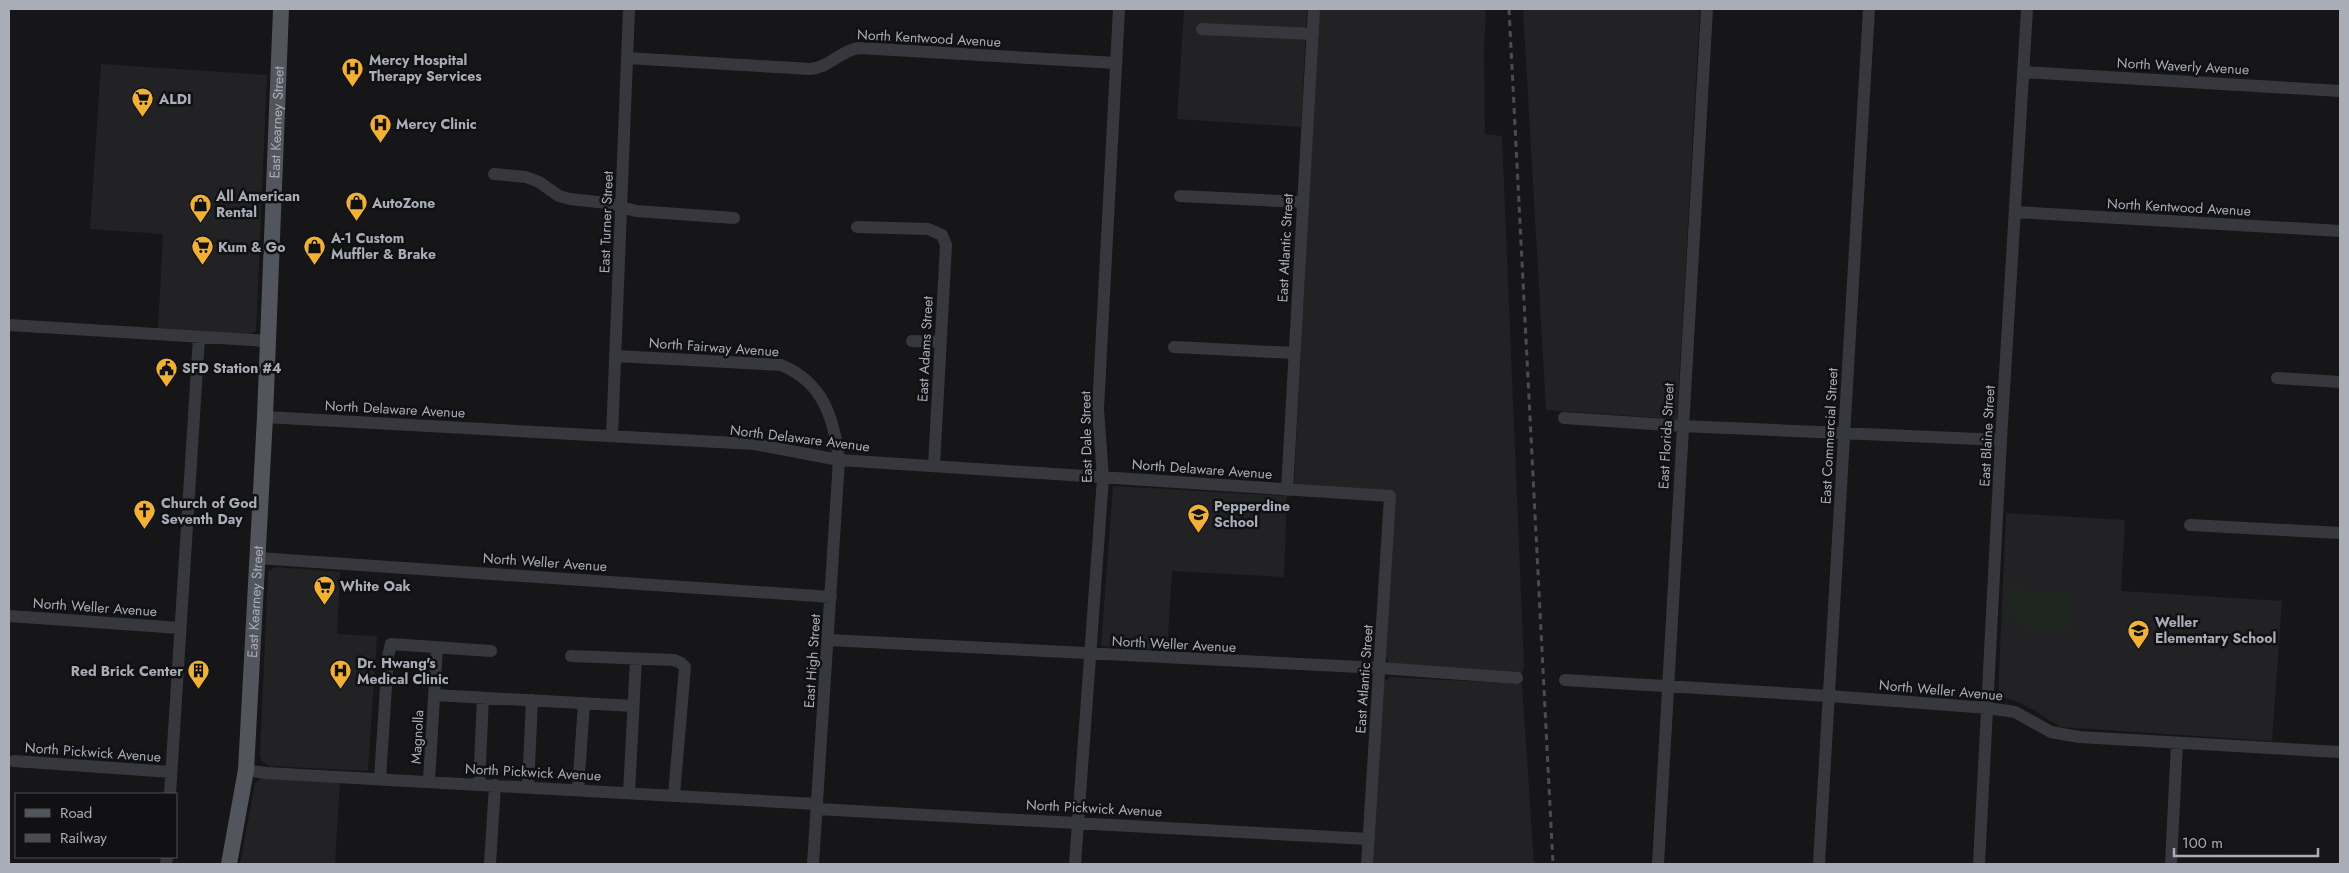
<svg xmlns="http://www.w3.org/2000/svg" width="2349" height="873" viewBox="0 0 2349 873" font-family="Jost,sans-serif">
<style>
.built{fill:#222225}
.green{fill:#1e261f}
.lines{fill:none;stroke-linecap:round;stroke-linejoin:round}
.minor{stroke:#37383d;stroke-width:12}
.major{stroke:#53555c;stroke-width:16}
.rail{stroke:#4a4c52;stroke-width:3;stroke-dasharray:6 5;stroke-linecap:butt}
.labels{text-anchor:middle;dominant-baseline:central;stroke-width:5;stroke-linejoin:round;paint-order:stroke}
.street-label{font-size:14px;fill:#a8adb8;stroke:#111113}
.poi-label{font-size:14px;font-weight:bold;fill:#a8adb8;stroke:#111113;text-anchor:start}
</style>
<rect width="100%" height="100%" fill="#161618"/>
<!-- built -->
<path class="built" d="M1184 9H1307L1301 127 1177 119Z
M1319 9H1486L1484 49 1485 134 1502 136 1524 665 1522 674 1389 664 1386 655 1393 491 1299 485 1294 483Z
M1523 9H1700L1677 419 1546 410Z
M101 64 267 75 256 330 253 333 245 335 158 329 163 234 90 229Z
M1113 486 1287 496 1284 577 1172 571 1167 650 1101 646Z
M2006 513 2125 520 2121 591 2282 601 2272 741 2060 727 2032 709 2015 701 1998 696Z
M275 567 340 572 337 634 377 636 368 771 269 766 262 761 260 756 268 571Z
M1391 677 1522 684 1534 864H1371L1384 681Z
M263 777 340 782 335 864H240L255 783Z"/>
<!-- green -->
<path class="green" d="M2009 588 2071 594 2070 632 2030 630 2018 617 2006 614Z"/>
<g class="lines">
<!-- minor -->
<path class="minor" d="M1202 29 1313 34
M627 58 810 69C829 68 839 51 859 48L1116 63
M2023 72 2340 91
M494 174 526 177 539 182 559 196 570 199 607 203 636 211 734 218
M1180 196 1302 202
M2016 212 2340 231
M857 227 928 229 942 235
M9 325 268 341
M912 341 939 342
M1174 347 1294 353
M616 356 781 365C823 382 834 418 839 460L813 864
M2277 378 2340 382
M265 417 754 444 839 460 1390 496 1367 864
M1564 418 1682 426 2001 440
M612 436 629 9
M934 466 946 245 942 235
M1287 490 1314 9
M2190 525 2340 533
M258 558 831 597
M9 616 180 628
M829 640 1380 668 1517 678
M571 656 674 660 681 663 685 667 674 795
M1565 680 1829 696 1988 708 2015 712 2051 732 2079 737 2340 752
M434 695 633 706
M14 761 171 772
M246 770 266 773 817 804
M380 779 388 656 391 644 491 651
M429 781 437 647
M479 784 483 698
M528 787 532 700
M578 790 584 703
M629 793 636 659
M170 794 199 337
M817 809 1369 839
M166 864 167 857
M490 864 495 785
M1075 864 1103 478 1098 409 1119 9
M1658 864 1707 9
M1819 864 1869 9
M1979 864 2001 440 2027 9
M2171 864 2177 743"/>
<!-- major -->
<path class="major" id="s1" d="M229 864 246 770 265 417 281 9"/>
<!-- rail -->
<path class="rail" d="M1509 9 1553 864"/>
</g>
<!-- icons -->
<defs>
<symbol id="hospital-pin" viewBox="-11 -11 22 30"><path d="M0 17L-7.5 6A9.5 9.5 0 1 1 7.5 6Z" fill="#f2b134" stroke="#111113"/><path d="M-5-5h3v3.5h4V-5h3V5h-3V1.5h-4V5h-3Z" fill="#111"/></symbol>
<symbol id="supermarket-pin" viewBox="-11 -11 22 30"><path d="M0 17L-7.5 6A9.5 9.5 0 1 1 7.5 6Z" fill="#f2b134" stroke="#111113"/><path d="M-6-5.5h2.5l.6 2H6L4.5 2H-2.5L-4.4-4H-6ZM-1.5 3.2a1.3 1.3 0 1 0 .1 0ZM3 3.2a1.3 1.3 0 1 0 .1 0Z" fill="#111"/></symbol>
<symbol id="shop-pin" viewBox="-11 -11 22 30"><path d="M0 17L-7.5 6A9.5 9.5 0 1 1 7.5 6Z" fill="#f2b134" stroke="#111113"/><path d="M-5-2.5h2.3a2.7 3.5 0 0 1 5.4 0H5L5.5 6h-11ZM-1.5-2.5h3a1.5 2.3 0 0 0-3 0Z" fill="#111"/></symbol>
<symbol id="civic-pin" viewBox="-11 -11 22 30"><path d="M0 17L-7.5 6A9.5 9.5 0 1 1 7.5 6Z" fill="#f2b134" stroke="#111113"/><path d="M-.6-6.5H3V-4.5H.6V-3L4-1V1h2V6H-6V1h2V-1L-.6-3ZM-1.2 2.5V6h2.4V2.5Z" fill="#111"/></symbol>
<symbol id="church-pin" viewBox="-11 -11 22 30"><path d="M0 17L-7.5 6A9.5 9.5 0 1 1 7.5 6Z" fill="#f2b134" stroke="#111113"/><path d="M-1.2-6h2.4v3.5h3.3v2.4h-3.3V6h-2.4V-.1h-3.3v-2.4h3.3Z" fill="#111"/></symbol>
<symbol id="school-pin" viewBox="-11 -11 22 30"><path d="M0 17L-7.5 6A9.5 9.5 0 1 1 7.5 6Z" fill="#f2b134" stroke="#111113"/><path d="M0-5L7-2L0 1L-7-2ZM-4 1L0 2.5L4 1V4Q0 6-4 4Z" fill="#111"/></symbol>
<symbol id="building-pin" viewBox="-11 -11 22 30"><path d="M0 17L-7.5 6A9.5 9.5 0 1 1 7.5 6Z" fill="#f2b134" stroke="#111113"/><path d="M-4-6H4V6H1V3H-1V6H-4ZM-2.5-4.3h1.7v1.8h-1.7ZM.8-4.3h1.7v1.8H.8ZM-2.5-1h1.7V.8h-1.7ZM.8-1h1.7V.8H.8Z" fill="#111"/></symbol>
</defs>
<g fill-rule="evenodd">
<use href="#hospital-pin" x="340" y="56" width="25" height="34"/>
<use href="#supermarket-pin" x="130" y="86" width="25" height="34"/>
<use href="#hospital-pin" x="368" y="112" width="25" height="34"/>
<use href="#shop-pin" x="344" y="190" width="25" height="34"/>
<use href="#shop-pin" x="188" y="192" width="25" height="34"/>
<use href="#shop-pin" x="302" y="234" width="25" height="34"/>
<use href="#supermarket-pin" x="190" y="234" width="25" height="34"/>
<use href="#civic-pin" x="154" y="356" width="25" height="34"/>
<use href="#church-pin" x="132" y="498" width="25" height="34"/>
<use href="#school-pin" x="1186" y="502" width="25" height="34"/>
<use href="#supermarket-pin" x="312" y="574" width="25" height="34"/>
<use href="#school-pin" x="2126" y="618" width="25" height="34"/>
<use href="#building-pin" x="186" y="658" width="25" height="34"/>
<use href="#hospital-pin" x="328" y="658" width="25" height="34"/>
</g>
<g class="labels">
<!-- street labels -->
<g class="street-label">
<text transform="translate(929 38) rotate(3)">North Kentwood Avenue</text>
<text transform="translate(2183 66) rotate(3)">North Waverly Avenue</text>
<text stroke="none"><textPath href="#s1" startOffset="744">East Kearney Street</textPath></text>
<text transform="translate(2179 207) rotate(3)">North Kentwood Avenue</text>
<text transform="translate(606 222) rotate(-88)">East Turner Street</text>
<text transform="translate(1285 248) rotate(-87)">East Atlantic Street</text>
<text transform="translate(714 347) rotate(4)">North Fairway Avenue</text>
<text transform="translate(925 349) rotate(-87)">East Adams Street</text>
<text transform="translate(395 409) rotate(3)">North Delaware Avenue</text>
<text transform="translate(1666 436) rotate(-87)">East Florida Street</text>
<text transform="translate(1829 436) rotate(-87)">East Commercial Street</text>
<text transform="translate(1987 436) rotate(-87)">East Blaine Street</text>
<text transform="translate(1086 437) rotate(-91)">East Dale Street</text>
<text transform="translate(800 438) rotate(7)">North Delaware Avenue</text>
<text transform="translate(1202 469) rotate(4)">North Delaware Avenue</text>
<text transform="translate(545 562) rotate(4)">North Weller Avenue</text>
<text stroke="none"><textPath href="#s1" startOffset="264">East Kearney Street</textPath></text>
<text transform="translate(95 607) rotate(4)">North Weller Avenue</text>
<text transform="translate(1174 644) rotate(3)">North Weller Avenue</text>
<text transform="translate(812 661) rotate(-86)">East High Street</text>
<text transform="translate(1364 679) rotate(-86)">East Atlantic Street</text>
<text transform="translate(1941 690) rotate(5)">North Weller Avenue</text>
<text transform="translate(417 737) rotate(-87)">Magnolla</text>
<text transform="translate(93 752) rotate(4)">North Pickwick Avenue</text>
<text transform="translate(533 772) rotate(3)">North Pickwick Avenue</text>
<text transform="translate(1094 808) rotate(3)">North Pickwick Avenue</text>
</g>
<!-- poi labels -->
<g class="poi-label">
<text x="369" y="60">Mercy Hospital<tspan x="369" dy="16">Therapy Services</tspan></text>
<text x="159" y="99">ALDI</text>
<text x="396" y="124">Mercy Clinic</text>
<text x="216" y="196">All American<tspan x="216" dy="16">Rental</tspan></text>
<text x="372" y="203">AutoZone</text>
<text x="331" y="238">A-1 Custom<tspan x="331" dy="16">Muffler &amp; Brake</tspan></text>
<text x="218" y="247">Kum &amp; Go</text>
<text x="182" y="368">SFD Station #4</text>
<text x="161" y="503">Church of God<tspan x="161" dy="16">Seventh Day</tspan></text>
<text x="1214" y="506">Pepperdine<tspan x="1214" dy="16">School</tspan></text>
<text x="340" y="586">White Oak</text>
<text x="2155" y="622">Weller<tspan x="2155" dy="16">Elementary School</tspan></text>
<text x="357" y="663">Dr. Hwang's<tspan x="357" dy="16">Medical Clinic</tspan></text>
<text x="183" y="671" text-anchor="end">Red Brick Center</text>
</g>
</g>
<!-- border -->
<rect width="2349" height="873" fill="none" stroke="#a8adb8" stroke-width="20"/>
<!-- legend -->
<rect x="15" y="793" width="162" height="65" fill="#111113" stroke="#4d4f55"/>
<rect x="25" y="809" width="25" height="8" fill="#53555c" stroke="#4d4f55"/>
<text x="60" y="818" font-size="15" fill="#a8adb8">Road</text>
<rect x="25" y="834" width="25" height="8" fill="#4a4c52" stroke="#4d4f55"/>
<text x="60" y="843" font-size="15" fill="#a8adb8">Railway</text>
<!-- scale -->
<path d="M2174 848v8h144v-8" fill="none" stroke="#a8adb8" stroke-width="2.5"/>
<text x="2182" y="848" font-size="15" fill="#a8adb8" stroke="#111113" stroke-width="4" paint-order="stroke">100 m</text>
</svg>
